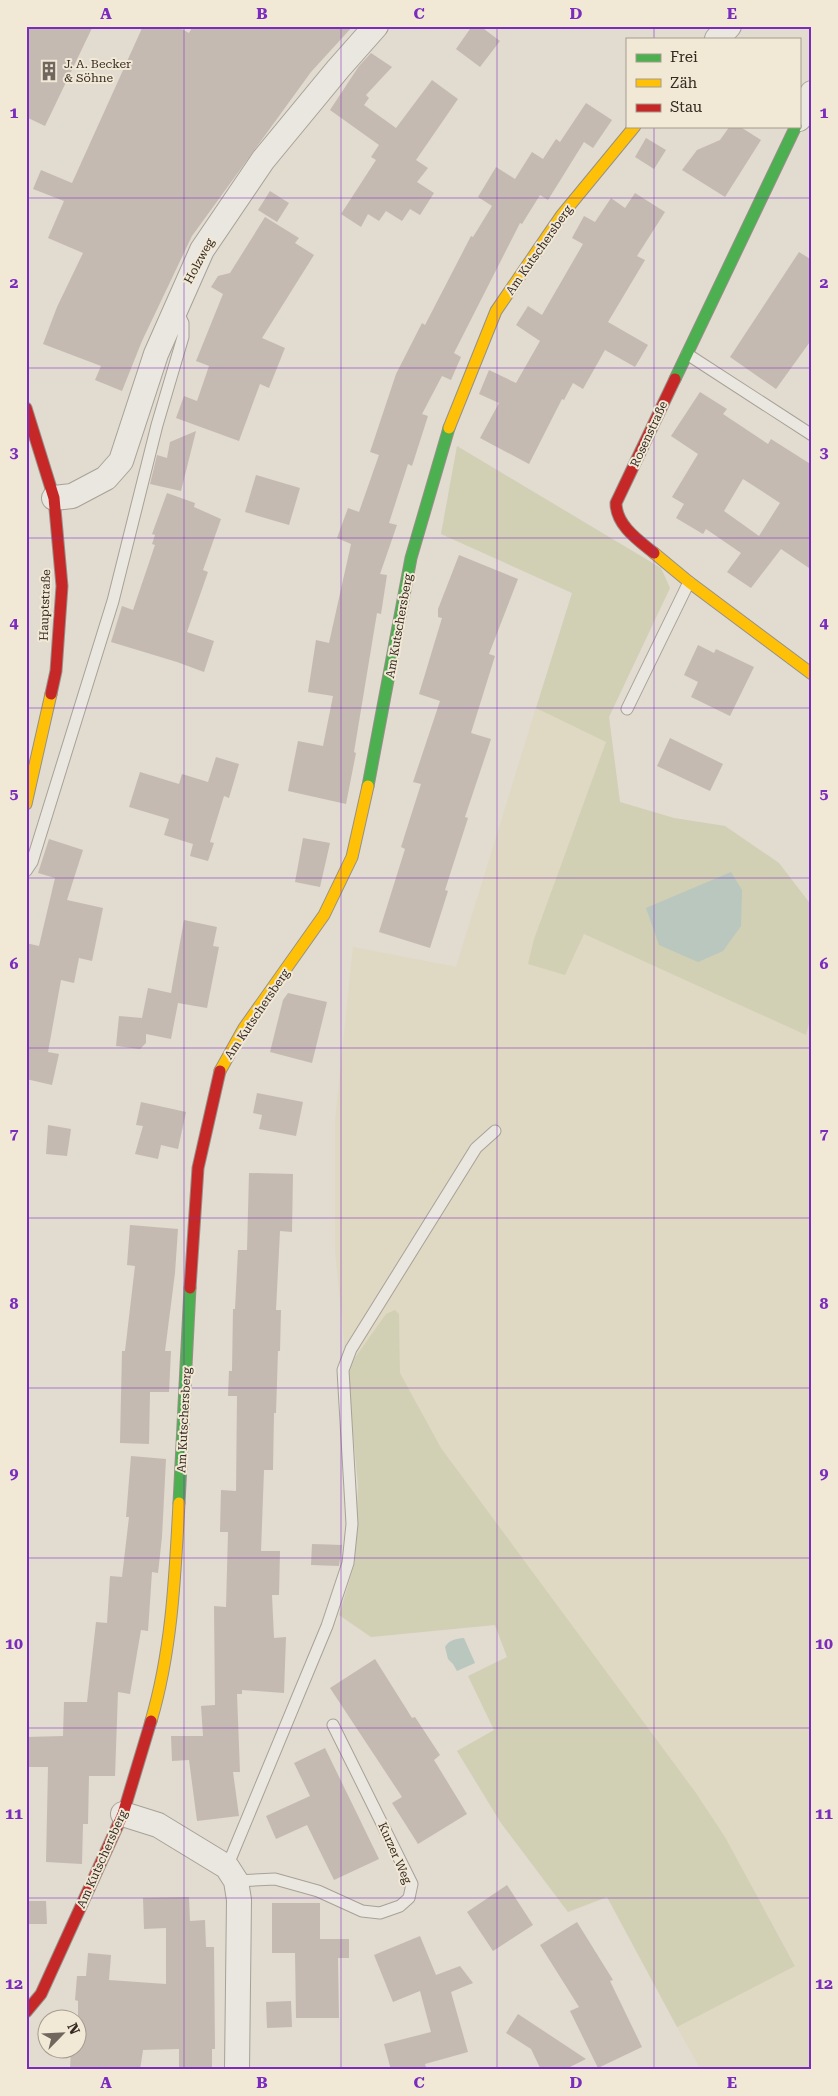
<svg xmlns="http://www.w3.org/2000/svg" width="838" height="2096" viewBox="0 0 838 2096" font-family="'Roboto Serif',serif">
<style>
.farmland{fill:#dfd8c2}
.green{fill:#d1cfb4}
.water{fill:#b9c7be}
.building{fill:#c5bab1;fill-rule:evenodd}
.lines{fill:none;stroke-linecap:round;stroke-linejoin:round}
.lane-casing{stroke:#a7a198;stroke-width:13}
.street-casing{stroke:#a7a198;stroke-width:26}
.fast-casing{stroke:#979088;stroke-width:13}
.slow-casing{stroke:#979088;stroke-width:13}
.jam-casing{stroke:#979088;stroke-width:13}
.lane{stroke:#eae7e0;stroke-width:11}
.street{stroke:#eae7e0;stroke-width:24}
.fast{stroke:#4caf50;stroke-width:11}
.slow{stroke:#ffc107;stroke-width:11}
.jam{stroke:#c62828;stroke-width:11}
.grid{fill:none;stroke:#7b2cbf;stroke-width:1;stroke-opacity:0.55}
.labels{text-anchor:middle;dominant-baseline:central;stroke-width:4;stroke-linejoin:round;paint-order:stroke}
.poi-label{font-size:12px;fill:#352921;stroke:#f1e8d6;text-anchor:start}
.street-label{font-size:12px;fill:#352921;stroke:#f1e8d6}
.neatline{fill:none;stroke:#7b2cbf;stroke-width:2}
.grid-label{font-size:16px;text-anchor:middle;font-weight:bold;fill:#7b2cbf}
</style>
<rect width="100%" height="100%" fill="#e1dbd0"/>
<!-- farmland -->
<path class="farmland" d="M536 708 606 742 534 939 584 934 806 1035 812 1012V2070H701L677 2027 795 1965 725 1837 696 1793 441 1448 400 1373 399 1314 347 1369 335 1250V1122L353 947 456 967Z"/>
<!-- green -->
<path class="green" d="M457 446 661 568 670 588 609 717 620 802 674 818 725 826 779 863 812 906V1012L806 1035 584 934 565 975 528 964 534 939 606 742 536 708 572 593 441 534Z
M395 1310 399 1314 400 1373 441 1448 696 1793 725 1837 795 1966 677 2027 607 1897 568 1912 501 1823 457 1751 494 1730 468 1676 507 1657 495 1625 371 1637 339 1615 355 1562 358 1486 347 1369 386 1314Z"/>
<!-- water -->
<path class="water" d="M731 872 742 890 741 926 723 951 698 962 659 945 646 908Z
M464 1638 475 1663 457 1671 453 1664 448 1659 445 1647C450 1639 456 1639 464 1638Z"/>
<!-- building -->
<path class="building" d="M26 26H93L45 126 26 117Z
M143 26H176L189 33 193 26H353L311 72 192 236 142 341 122 391 95 380 101 366 43 344 57 307 83 253 48 238 64 201 33 189 41 170 72 183Z
M472 26H480L500 41 480 67 456 49Z
M371 53 392 67 366 95 369 98 364 105 396 128 432 80 458 99 416 160 428 168 417 182 434 193 420 215 410 209 402 221 386 211 379 221 368 214 361 227 341 214 376 160 371 157 379 145 330 110 359 66Z
M586 103 612 120 593 148 584 142 548 200 540 195 522 224 520 223 454 353 461 357 451 380 442 376 422 414 428 416 412 466 408 464 389 523 397 525 380 574 387 575 381 614 377 613 354 752 356 753 346 804 288 791 298 741 323 746 333 696 308 692 316 640 329 643 351 544 337 538 348 508 359 512 379 455 370 452 396 374 422 323 425 325 471 236 473 237 492 206 478 197 496 167 515 179 532 152 543 159 556 139 560 142Z
M730 126H739L761 140 725 197 682 170 697 150 720 140Z
M646 138 666 150 654 169 635 157Z
M270 191 289 203 277 222 258 210Z
M635 193 665 212 637 256 645 260 608 322 648 345 635 367 605 350 583 389 573 383 564 400 562 399 529 464 480 438 499 403 479 394 489 370 516 383 540 341 516 325 528 306 542 315 583 244 572 238 584 216 595 222 611 198 625 208Z
M265 217 299 238 295 243 314 255 262 338 285 348 269 388 260 384 239 441 176 418 184 396 197 401 209 366 196 361 223 294 211 287 218 276 230 273Z
M799 252 812 260V339L776 389 730 357Z
M700 392 727 409 723 414 768 444 771 439 812 465V570L781 549 751 588 727 572 741 553 706 529 703 534 676 518 684 504 672 497 698 454 671 436ZM743 479 780 503 759 536 724 511Z
M196 431 181 491 150 484 157 455 167 458 170 442Z
M256 475 300 488 289 525 245 512Z
M167 493 195 503 194 507 221 519 203 570 208 572 187 632 214 641 204 672 177 662 111 642 122 606 133 610 155 545 152 544 155 535 152 534Z
M459 555 518 579 489 654 495 656 471 733 491 739 465 817 468 818 445 890 448 891 430 948 379 932 405 849 401 847 421 784 413 782 440 701 419 694 442 618 438 617V609Z
M698 645 714 653 716 649 754 667 730 716 691 697 698 682 684 675Z
M670 738 723 764 710 791 657 766Z
M216 757 239 764 229 798 224 796 210 842 214 843 208 861 190 856 193 844 164 835 169 819 129 807 140 772 179 784 182 774 208 782Z
M303 838 330 843 320 887 295 882Z
M49 839 83 850 67 900 103 908 92 961 79 958 74 983 61 980 48 1052 59 1054 52 1085 26 1079V943L39 946 55 878 38 873Z
M184 920 217 927 213 946 219 947 207 1008 178 1003 171 1039 146 1034V1043L140 1049 116 1046 119 1016 142 1018 148 988 171 993Z
M288 993 327 1002 312 1063 270 1052 283 1000Z
M257 1093 303 1102 296 1136 259 1129 262 1115 253 1113Z
M141 1102 186 1112 178 1149 161 1145 158 1159 135 1154 143 1126 136 1125Z
M48 1125 71 1129 67 1156 46 1154Z
M249 1173 293 1174 292 1232 280 1231 276 1310H281L280 1351H278L276 1413H274L273 1470H264L261 1551H280L279 1595H272L274 1638 286 1637 284 1693 242 1690V1694H237L240 1772H233L239 1816 197 1821 189 1760 172 1761 171 1736H203L201 1706 215 1705 214 1606 226 1607 228 1532H220L221 1490 236 1491 237 1396H228L229 1371H232L233 1309H235L238 1250H247Z
M130 1225 178 1229 175 1273 165 1351H171L169 1392H150L149 1444 120 1443 122 1351H125L135 1266 127 1265Z
M131 1456 166 1459 162 1537 158 1573 152 1572 148 1631 141 1630 130 1694 118 1692 115 1776H89L88 1824H83L82 1864 46 1862 48 1767H26V1737L63 1736 64 1702H87L96 1622 107 1623 110 1576 122 1577 129 1517H126Z
M312 1544 342 1545 339 1566 311 1565Z
M375 1659 412 1718 415 1717 440 1755 434 1760 467 1814 418 1844 392 1803 402 1797 330 1688Z
M325 1748 379 1859 334 1880 307 1825 276 1839 266 1816 310 1796 294 1763Z
M507 1885 533 1925 493 1951 467 1912Z
M189 1897 190 1921 205 1920 206 1947H214L215 2049H212V2068H179V2049L143 2050 140 2070H70L71 2048H78V2001L75 2000 77 1976H86L88 1953 111 1955 109 1980 166 1984V1928L144 1929 143 1898Z
M26 1901H46L47 1924H26Z
M272 1903H320V1939H349V1958H338L339 2018H296L295 1953H272Z
M577 1922 613 1980 610 1981 642 2047 598 2068 570 2011 579 2007 540 1945Z
M420 1936 436 1975 460 1966 473 1983 451 1992 468 2052 425 2064 427 2070H391L384 2044 431 2032 420 1991 393 2002 374 1955Z
M291 2001 292 2027 267 2028 266 2002Z
M518 2014 586 2059 564 2070H541L531 2049 506 2033Z"/>
<g class="lines">
<defs>
<path id="lane" d="M687 354 812 435
M627 709 689 582
M26 871 32 862 113 601 157 425 183 337V323L176 309
M227 1867 327 1626 348 1563 352 1524 343 1370 351 1349 476 1148 495 1131
M236 1881 275 1879 318 1891 362 1911 380 1913 400 1906 409 1898 412 1884 333 1725"/>
<path id="street" d="M717 39 729 26
M799 119 812 93
M54 498 72 496 106 478 121 461 156 354 202 250 263 160 338 69 376 26
M123 1814 158 1825 227 1867 236 1881 239 1900 237 2070"/>
<path id="fast" d="M675 379 796 126
M368 786 411 558 449 428
M179 1503 190 1288"/>
<path id="slow" d="M449 428 496 311 561 216 635 126
M654 553 689 582 812 674
M26 804 51 694
M220 1071 244 1028 324 915 352 857 368 786
M151 1721C172 1650 175 1577 179 1503"/>
<path id="jam" d="M26 408 54 498 62 586 56 671 51 694
M654 553C638 540 616 525 616 503L675 379
M190 1288 198 1168 220 1071
M26 2012 41 1994 123 1814 151 1721"/>
</defs>
<!-- lane casing -->
<use href="#lane" class="lane-casing"/>
<!-- street casing -->
<use href="#street" class="street-casing"/>
<!-- fast casing -->
<use href="#fast" class="fast-casing"/>
<!-- slow casing -->
<use href="#slow" class="slow-casing"/>
<!-- jam casing -->
<use href="#jam" class="jam-casing"/>
<!-- lane -->
<use href="#lane" class="lane"/>
<!-- street -->
<use href="#street" class="street"/>
<!-- fast -->
<use href="#fast" class="fast"/>
<!-- slow -->
<use href="#slow" class="slow"/>
<!-- jam -->
<use href="#jam" class="jam"/>
</g>
<!-- grid -->
<path class="grid" d="M184 26V2070M341 26V2070M497 26V2070M654 26V39M654 126V2070M26 198H812M26 368H812M26 538H812M26 708H812M26 878H812M26 1048H812M26 1218H812M26 1388H812M26 1558H812M26 1728H812M26 1898H812"/>
<!-- icons -->
<defs>
<symbol id="building-bare" viewBox="-9 -9 18 18"><path d="M-4-6H4V6H1V3H-1V6H-4ZM-2.5-4.3h1.7v1.8h-1.7ZM.8-4.3h1.7v1.8H.8ZM-2.5-1h1.7V.8h-1.7ZM.8-1h1.7V.8H.8Z" fill="#71675e" stroke="#f1e8d6" stroke-width="2.5" paint-order="stroke"/></symbol>
</defs>
<g fill-rule="evenodd">
<use href="#building-bare" x="35" y="57" width="28" height="28"/>
</g>
<g class="labels">
<!-- poi labels -->
<g class="poi-label">
<text x="64" y="64">J. A. Becker<tspan x="64" dy="14">&amp; Söhne</tspan></text>
</g>
<!-- street labels -->
<g class="street-label">
<text transform="translate(539 250) rotate(-55)">Am Kutschersberg</text>
<text transform="translate(199 261) rotate(-62)">Holzweg</text>
<text transform="translate(649 434) rotate(-65)">Rosenstraße</text>
<text transform="translate(45 605) rotate(-88)">Hauptstraße</text>
<text transform="translate(399 626) rotate(-80)">Am Kutschersberg</text>
<text transform="translate(257 1014) rotate(-56)">Am Kutschersberg</text>
<text transform="translate(184 1420) rotate(-87)">Am Kutschersberg</text>
<text transform="translate(395 1853) rotate(66)">Kurzer Weg</text>
<text transform="translate(102 1859) rotate(-66)">Am Kutschersberg</text>
</g>
</g>
<!-- border -->
<rect width="838" height="2096" fill="none" stroke="#f1e8d6" stroke-width="55"/>
<!-- legend -->
<rect x="626" y="38" width="175" height="90" fill="#f1e8d6" stroke="#a69c8e"/>
<rect x="636" y="54" width="25" height="8" fill="#4caf50" stroke="#a69c8e"/>
<text x="670" y="62" font-size="15" fill="#352921">Frei</text>
<rect x="636" y="79" width="25" height="8" fill="#ffc107" stroke="#a69c8e"/>
<text x="670" y="88" font-size="15" fill="#352921">Zäh</text>
<rect x="636" y="104" width="25" height="8" fill="#c62828" stroke="#a69c8e"/>
<text x="670" y="112" font-size="15" fill="#352921">Stau</text>
<!-- north arrow -->
<g transform="translate(62 2034) rotate(66)"><circle r="24" fill="#f1e8d6" stroke="#a69c8e"/>
<path d="M0-4L9 19L0 12L-9 19Z" fill="#71675e"/>
<text y="-8" font-size="14" font-weight="bold" text-anchor="middle" fill="#352921">N</text>
</g>
<rect x="28" y="28" width="782" height="2040" class="neatline"/>
<g class="grid-label">
<text x="106" y="19">A</text>
<text x="262" y="19">B</text>
<text x="419" y="19">C</text>
<text x="576" y="19">D</text>
<text x="732" y="19">E</text>
<text x="14" y="118">1</text>
<text x="824" y="118">1</text>
<text x="14" y="288">2</text>
<text x="824" y="288">2</text>
<text x="14" y="458">3</text>
<text x="824" y="458">3</text>
<text x="14" y="628">4</text>
<text x="824" y="628">4</text>
<text x="14" y="799">5</text>
<text x="824" y="799">5</text>
<text x="14" y="969">6</text>
<text x="824" y="969">6</text>
<text x="14" y="1139">7</text>
<text x="824" y="1139">7</text>
<text x="14" y="1309">8</text>
<text x="824" y="1309">8</text>
<text x="14" y="1479">9</text>
<text x="824" y="1479">9</text>
<text x="14" y="1649">10</text>
<text x="824" y="1649">10</text>
<text x="14" y="1819">11</text>
<text x="824" y="1819">11</text>
<text x="14" y="1989">12</text>
<text x="824" y="1989">12</text>
<text x="106" y="2088">A</text>
<text x="262" y="2088">B</text>
<text x="419" y="2088">C</text>
<text x="576" y="2088">D</text>
<text x="732" y="2088">E</text>
</g>
</svg>
